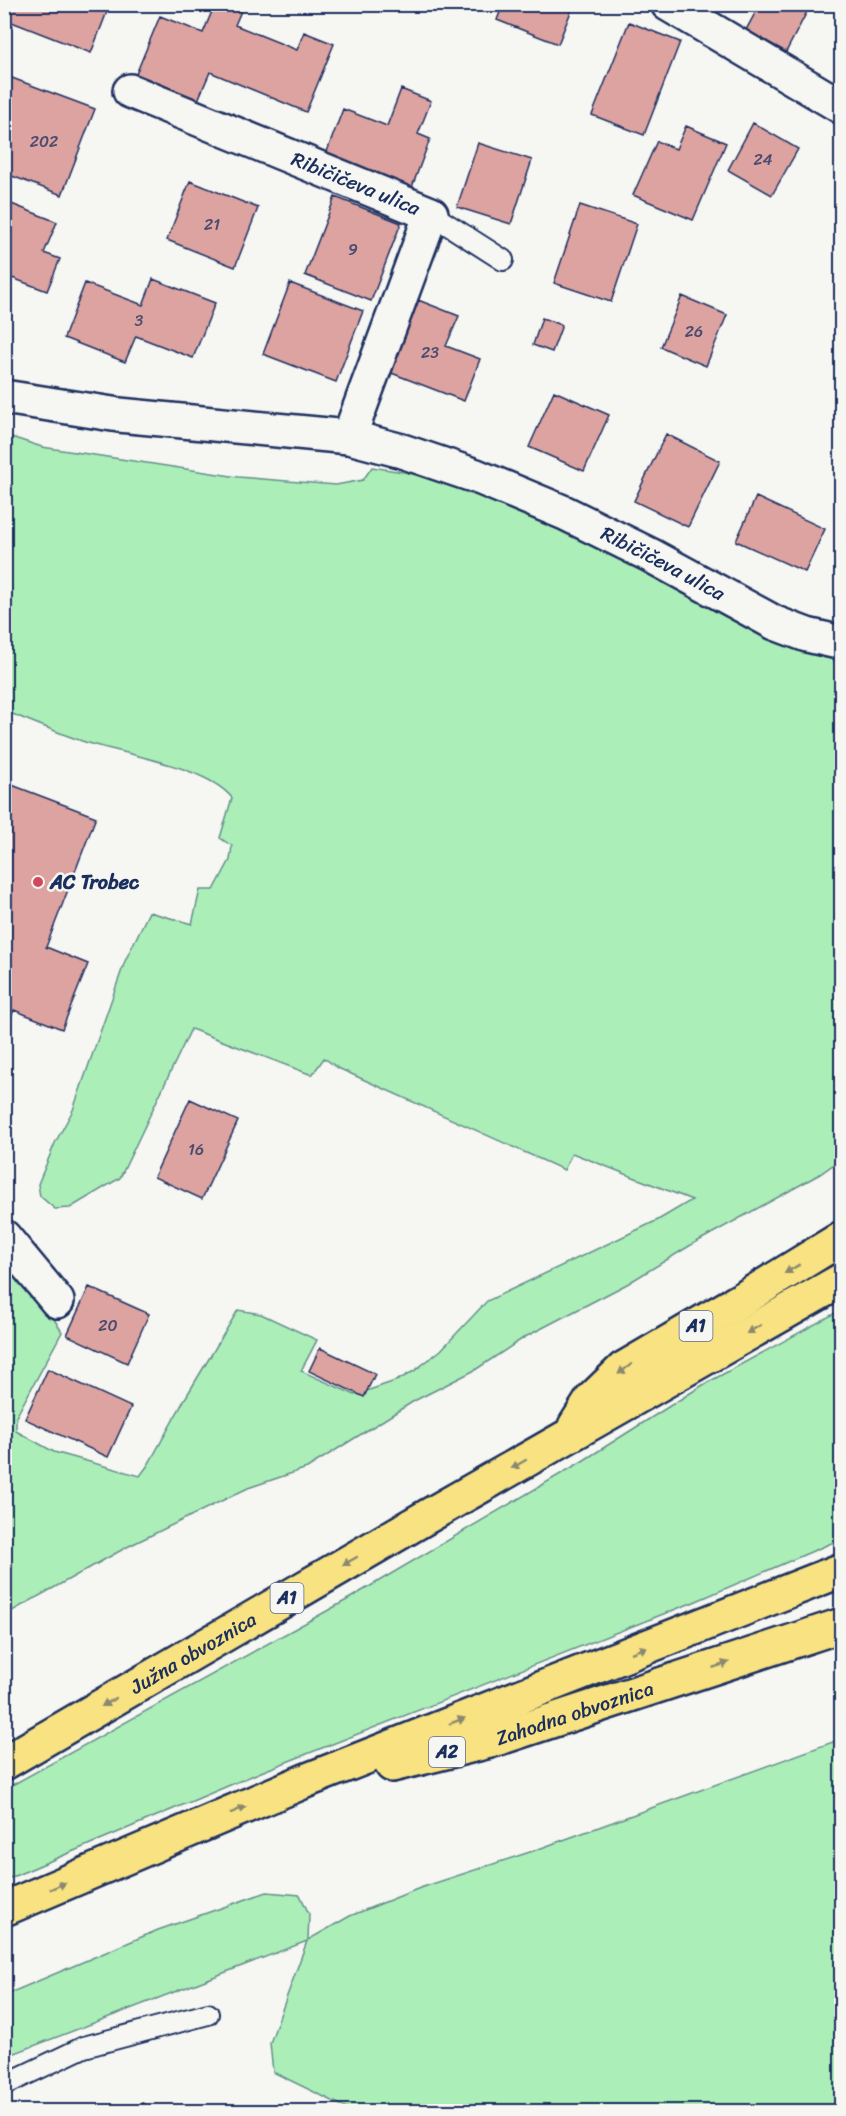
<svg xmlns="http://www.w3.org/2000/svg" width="846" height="2116" viewBox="0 0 846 2116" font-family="Sriracha,sans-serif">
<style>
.green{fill:#aceeb8;stroke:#648e8b;stroke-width:1.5}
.building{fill:#dda3a1;stroke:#1b2f5e;stroke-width:1.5}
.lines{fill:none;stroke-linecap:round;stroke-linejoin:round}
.service-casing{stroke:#1b2f5e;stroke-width:24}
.minor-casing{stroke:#1b2f5e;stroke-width:38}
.motorway-casing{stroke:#1b2f5e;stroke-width:38}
.service{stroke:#f6f6f2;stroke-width:20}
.minor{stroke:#f6f6f2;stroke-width:33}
.motorway{stroke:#f8e281;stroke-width:33}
.oneway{fill:#8a8870}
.poi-dot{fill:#d1495b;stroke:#f6f6f2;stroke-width:2}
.labels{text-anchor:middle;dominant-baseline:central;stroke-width:5;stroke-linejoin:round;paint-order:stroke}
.number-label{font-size:16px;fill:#4c4c6f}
.shield{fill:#f6f6f2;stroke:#5d6b8a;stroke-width:1.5}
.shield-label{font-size:18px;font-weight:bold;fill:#1b2f5e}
.street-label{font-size:20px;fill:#1b2f5e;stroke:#f6f6f2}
.poi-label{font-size:20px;font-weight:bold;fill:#1b2f5e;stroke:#f6f6f2;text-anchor:start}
</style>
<rect width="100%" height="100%" fill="#f6f6f2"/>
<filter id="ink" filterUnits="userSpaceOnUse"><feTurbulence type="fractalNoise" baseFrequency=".0167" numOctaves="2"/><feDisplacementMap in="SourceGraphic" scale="12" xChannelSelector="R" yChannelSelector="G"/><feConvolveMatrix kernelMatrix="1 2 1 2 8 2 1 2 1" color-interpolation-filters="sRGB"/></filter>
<g filter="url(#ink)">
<!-- green -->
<path class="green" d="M5 435 42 447 238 477 336 485 363 480 372 467 440 478 596 546 766 635 825 654 841 666V1159L820 1174 691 1245 627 1284 525 1337 475 1370 414 1401 307 1468 248 1488 127 1547 5 1615 4 1254 43 1301 62 1332 16 1417V1431L54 1452 140 1476 148 1465 186 1397 238 1310 261 1314 317 1340 301 1371 355 1395 398 1380 414 1371 441 1350 487 1301 658 1220 692 1200 572 1153 564 1170 338 1068 324 1058 312 1075 191 1029 120 1178 70 1208 55 1209 40 1196 38 1184 55 1143 73 1110 125 961 149 912 192 924 200 890H214L230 860 232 846 220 838 232 798C207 766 121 754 82 741 56 732 30 721 5 711Z
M841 1310V1539L694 1602 261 1772 5 1880V1789L345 1601 581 1462 703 1385Z
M841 1739V2111H353L273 2072 270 2043 307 1941 5 2057V1995L158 1930 267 1892 300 1895 309 1914 308 1940 350 1916 420 1888 533 1851Z"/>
<!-- building -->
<path class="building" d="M4 4H110L91 53 4 19Z
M215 4H244L235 25 297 50 304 32 334 44 306 112 210 72 198 100 136 74 160 16 203 33Z
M373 4H392L389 11Z
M503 4H574L558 44 497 20Z
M760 4H811L786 52 746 30Z
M629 22 680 42 644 135 592 115Z
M4 75 95 109 62 195 4 173Z
M401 89 431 101 418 134 430 139 412 187 326 154 343 109 387 126Z
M753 123 798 149 772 195 728 170Z
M686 126 726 143 693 220 633 195 657 141 676 149Z
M478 143 532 160 511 224 457 207Z
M190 181 258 208 235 267 167 240Z
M335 197 401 223 371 301 305 275Z
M4 201 57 222 44 253 60 259 47 291 4 275Z
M580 205 637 224 611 302 554 283Z
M153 279 215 303 193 358 136 336 125 362 64 338 85 283 143 305Z
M290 283 363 311 336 382 263 354Z
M682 296 727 315 706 366 661 347Z
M418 300 459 316 446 346 480 359 464 401 389 372Z
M542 318 562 325 552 352 533 345Z
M554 391 609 415 584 471 529 447Z
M666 434 720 461 688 527 634 501Z
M756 497 825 529 805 572 736 541Z
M4 782 96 817 46 947 88 964 62 1029 14 1010 4 1034Z
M190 1099 238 1121 202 1199 154 1177Z
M89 1287 149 1314 127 1363 67 1335Z
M320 1348 375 1374 364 1397 309 1371Z
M48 1369 131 1407 108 1457 25 1419Z
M142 2103 160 2112H138Z"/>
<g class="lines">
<defs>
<path id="service" d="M431 214 503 260
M4 2085 84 2047 208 2014"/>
<g id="minor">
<path d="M668 4 842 107"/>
<path id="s1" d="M130 91 431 214 349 437"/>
<path id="s2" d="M4 397 119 415 349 437 402 451 476 476 565 513 650 555 775 623 807 635 842 643"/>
<path d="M4 1237 57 1301"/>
</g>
<g id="motorway">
<path d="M575 1426 592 1399 623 1369 746 1297 842 1238"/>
<path id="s3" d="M4 1763 428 1516 842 1280"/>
<path id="s4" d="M392 1765 490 1741 842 1625"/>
<path d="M4 1909 305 1781 842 1570"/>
</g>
</defs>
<!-- service casing -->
<use href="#service" class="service-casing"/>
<!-- minor casing -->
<use href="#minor" class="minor-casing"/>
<!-- motorway casing -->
<use href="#motorway" class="motorway-casing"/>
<!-- service -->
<use href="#service" class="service"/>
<!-- minor -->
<use href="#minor" class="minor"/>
<!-- motorway -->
<use href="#motorway" class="motorway"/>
</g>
<!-- one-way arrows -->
<defs><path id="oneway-solid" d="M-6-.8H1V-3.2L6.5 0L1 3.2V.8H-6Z" transform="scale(1.5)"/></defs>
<g class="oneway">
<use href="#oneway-solid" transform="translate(792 1269) rotate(149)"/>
<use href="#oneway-solid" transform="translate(754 1329) rotate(150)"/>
<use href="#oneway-solid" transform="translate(625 1369) rotate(143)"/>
<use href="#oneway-solid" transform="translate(519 1464) rotate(150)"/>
<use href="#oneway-solid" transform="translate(350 1561) rotate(150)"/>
<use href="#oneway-solid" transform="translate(639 1650) rotate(-21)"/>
<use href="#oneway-solid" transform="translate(721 1665) rotate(-19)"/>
<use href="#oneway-solid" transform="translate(109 1702) rotate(150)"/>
<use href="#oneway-solid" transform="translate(457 1721) rotate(-21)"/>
<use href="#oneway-solid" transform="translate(238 1810) rotate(-23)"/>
<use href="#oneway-solid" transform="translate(58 1886) rotate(-23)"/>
</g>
</g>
<!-- markers -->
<circle class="poi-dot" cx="38" cy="882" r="6"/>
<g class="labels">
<!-- number labels -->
<g class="number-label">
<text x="44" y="141">202</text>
<text x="763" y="159">24</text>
<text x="212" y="224">21</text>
<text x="353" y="249">9</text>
<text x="139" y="320">3</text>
<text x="694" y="331">26</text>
<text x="430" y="352">23</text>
<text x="196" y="1149">16</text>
<text x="108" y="1325">20</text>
</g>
<!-- shield labels -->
<g class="shield">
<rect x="679.5" y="1311" width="33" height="30" rx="4.5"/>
<rect x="270.5" y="1583" width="33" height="30" rx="4.5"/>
<rect x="429" y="1737" width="36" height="30" rx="4.5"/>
</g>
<g class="shield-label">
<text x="696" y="1326">A1</text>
<text x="287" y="1598">A1</text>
<text x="447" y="1752">A2</text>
</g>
<!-- street labels -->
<g class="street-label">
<text stroke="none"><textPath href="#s1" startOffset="244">Ribičičeva ulica</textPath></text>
<text stroke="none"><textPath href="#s2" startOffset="687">Ribičičeva ulica</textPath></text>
<text stroke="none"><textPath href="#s3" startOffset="219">Južna obvoznica</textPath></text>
<text stroke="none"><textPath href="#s4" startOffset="190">Zahodna obvoznica</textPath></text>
</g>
<!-- poi labels -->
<g class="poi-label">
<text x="50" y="882">AC Trobec</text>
</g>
</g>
<!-- margin -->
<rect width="846" height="2116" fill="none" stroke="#f6f6f2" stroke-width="24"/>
<rect x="12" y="12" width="822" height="2092" fill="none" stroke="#1b2f5e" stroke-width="2" filter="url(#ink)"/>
</svg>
